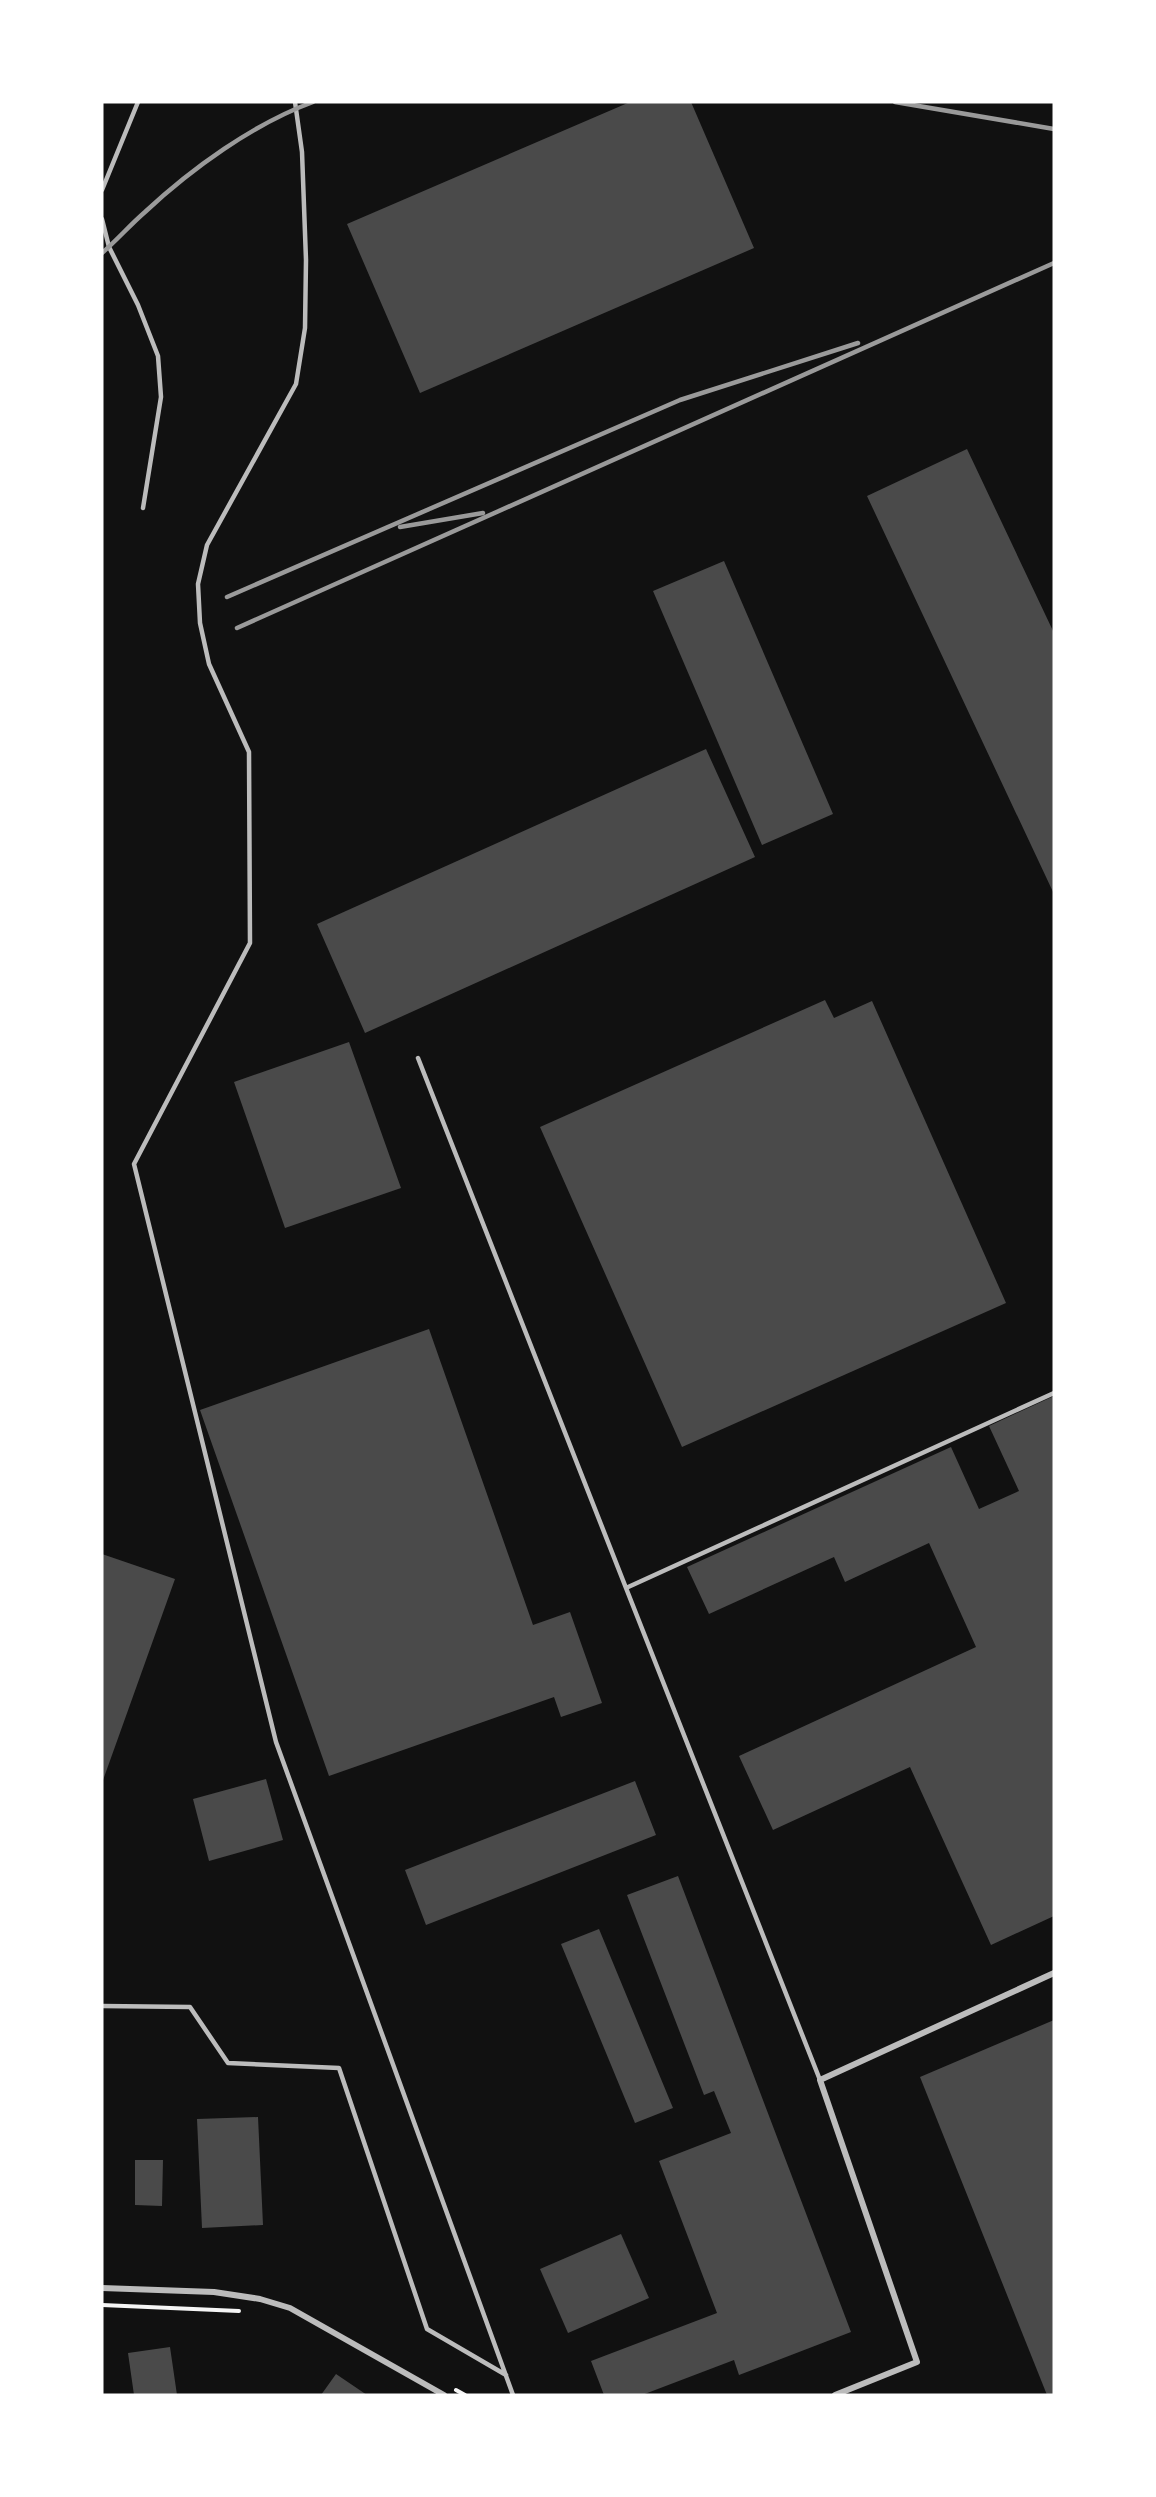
<svg xmlns="http://www.w3.org/2000/svg" width="1156" height="2497" viewBox="0 0 1156 2497" font-family="Overpass,sans-serif">
<style>
.building{fill:#4a4a4a}
.lines{fill:none;stroke-linecap:round;stroke-linejoin:round}
.path{stroke:#f5f5f5;stroke-width:4}
.service{stroke:#bcbcbc;stroke-width:4.5}
.minor{stroke:#bcbcbc;stroke-width:6}
.rail{stroke:#9a9a9a;stroke-width:4.5}
</style>
<rect width="100%" height="100%" fill="#111"/>
<!-- building -->
<path class="building" d="M630 102H691L754 248 420 393 347 224Z
M967 449 1054 633V894L867 496Z
M724 561 833 814 762 845 653 591Z
M706 749 755 857 365 1033 317 924Z
M825 1000 834 1018 872 1001 1006 1303 682 1447 540 1127Z
M349 1042 401 1188 285 1228 234 1082Z
M429 1329 533 1625 570 1612 602 1703 561 1717 554 1697 329 1776 200 1410Z
M1054 1396V1916L991 1945 910 1767 773 1830 739 1756 976 1647 929 1543 845 1582 834 1557 709 1614 687 1567 951 1447 979 1509 1019 1491 989 1426Z
M102 1554 175 1579 102 1783Z
M266 1779 283 1840 209 1861 193 1799Z
M635 1781 656 1835 426 1925 405 1870Z
M678 1876 851 2332 739 2375 734 2360 642 2395H604L591 2361 717 2313 659 2161 731 2133 714 2091 704 2095 627 1895Z
M599 1929 673 2108 635 2123 561 1944Z
M1054 2020V2395H1047L920 2077Z
M258 2117 263 2225 202 2228 197 2119Z
M135 2160H163L162 2206 135 2205Z
M621 2234 649 2298 568 2333 540 2269Z
M170 2347 177 2395H134L128 2353Z
M336 2374 367 2395H321Z"/>
<g class="lines">
<!-- path -->
<path class="path" d="M102 2305 239 2311
M456 2390 465 2395"/>
<!-- service -->
<path class="service" d="M295 102 302 152 306 260 305 328 296 384 207 545 198 584 200 623 209 664 249 752 250 943 134 1164 276 1742 513 2395
M102 190 138 102
M102 219 109 247 138 305 158 356 161 397 143 508
M418 1058 626 1588
M102 2006 190 2007 228 2063 339 2068 427 2329 506 2375
M820 2080 626 1588 1054 1393"/>
<!-- minor -->
<path class="minor" d="M102 2288 214 2292 260 2299 290 2308 444 2395
M835 2395 917 2362 820 2080 1054 1973"/>
<!-- rail -->
<path class="rail" d="M895 102 1054 129
M102 253C117 240 130 225 145 212 191 169 253 124 313 102
M400 527 483 513
M227 597 680 400 858 343
M237 628 1054 263"/>
</g>
<!-- border -->
<rect width="1156" height="2497" fill="none" stroke="#ffffff" stroke-width="207"/>
</svg>
